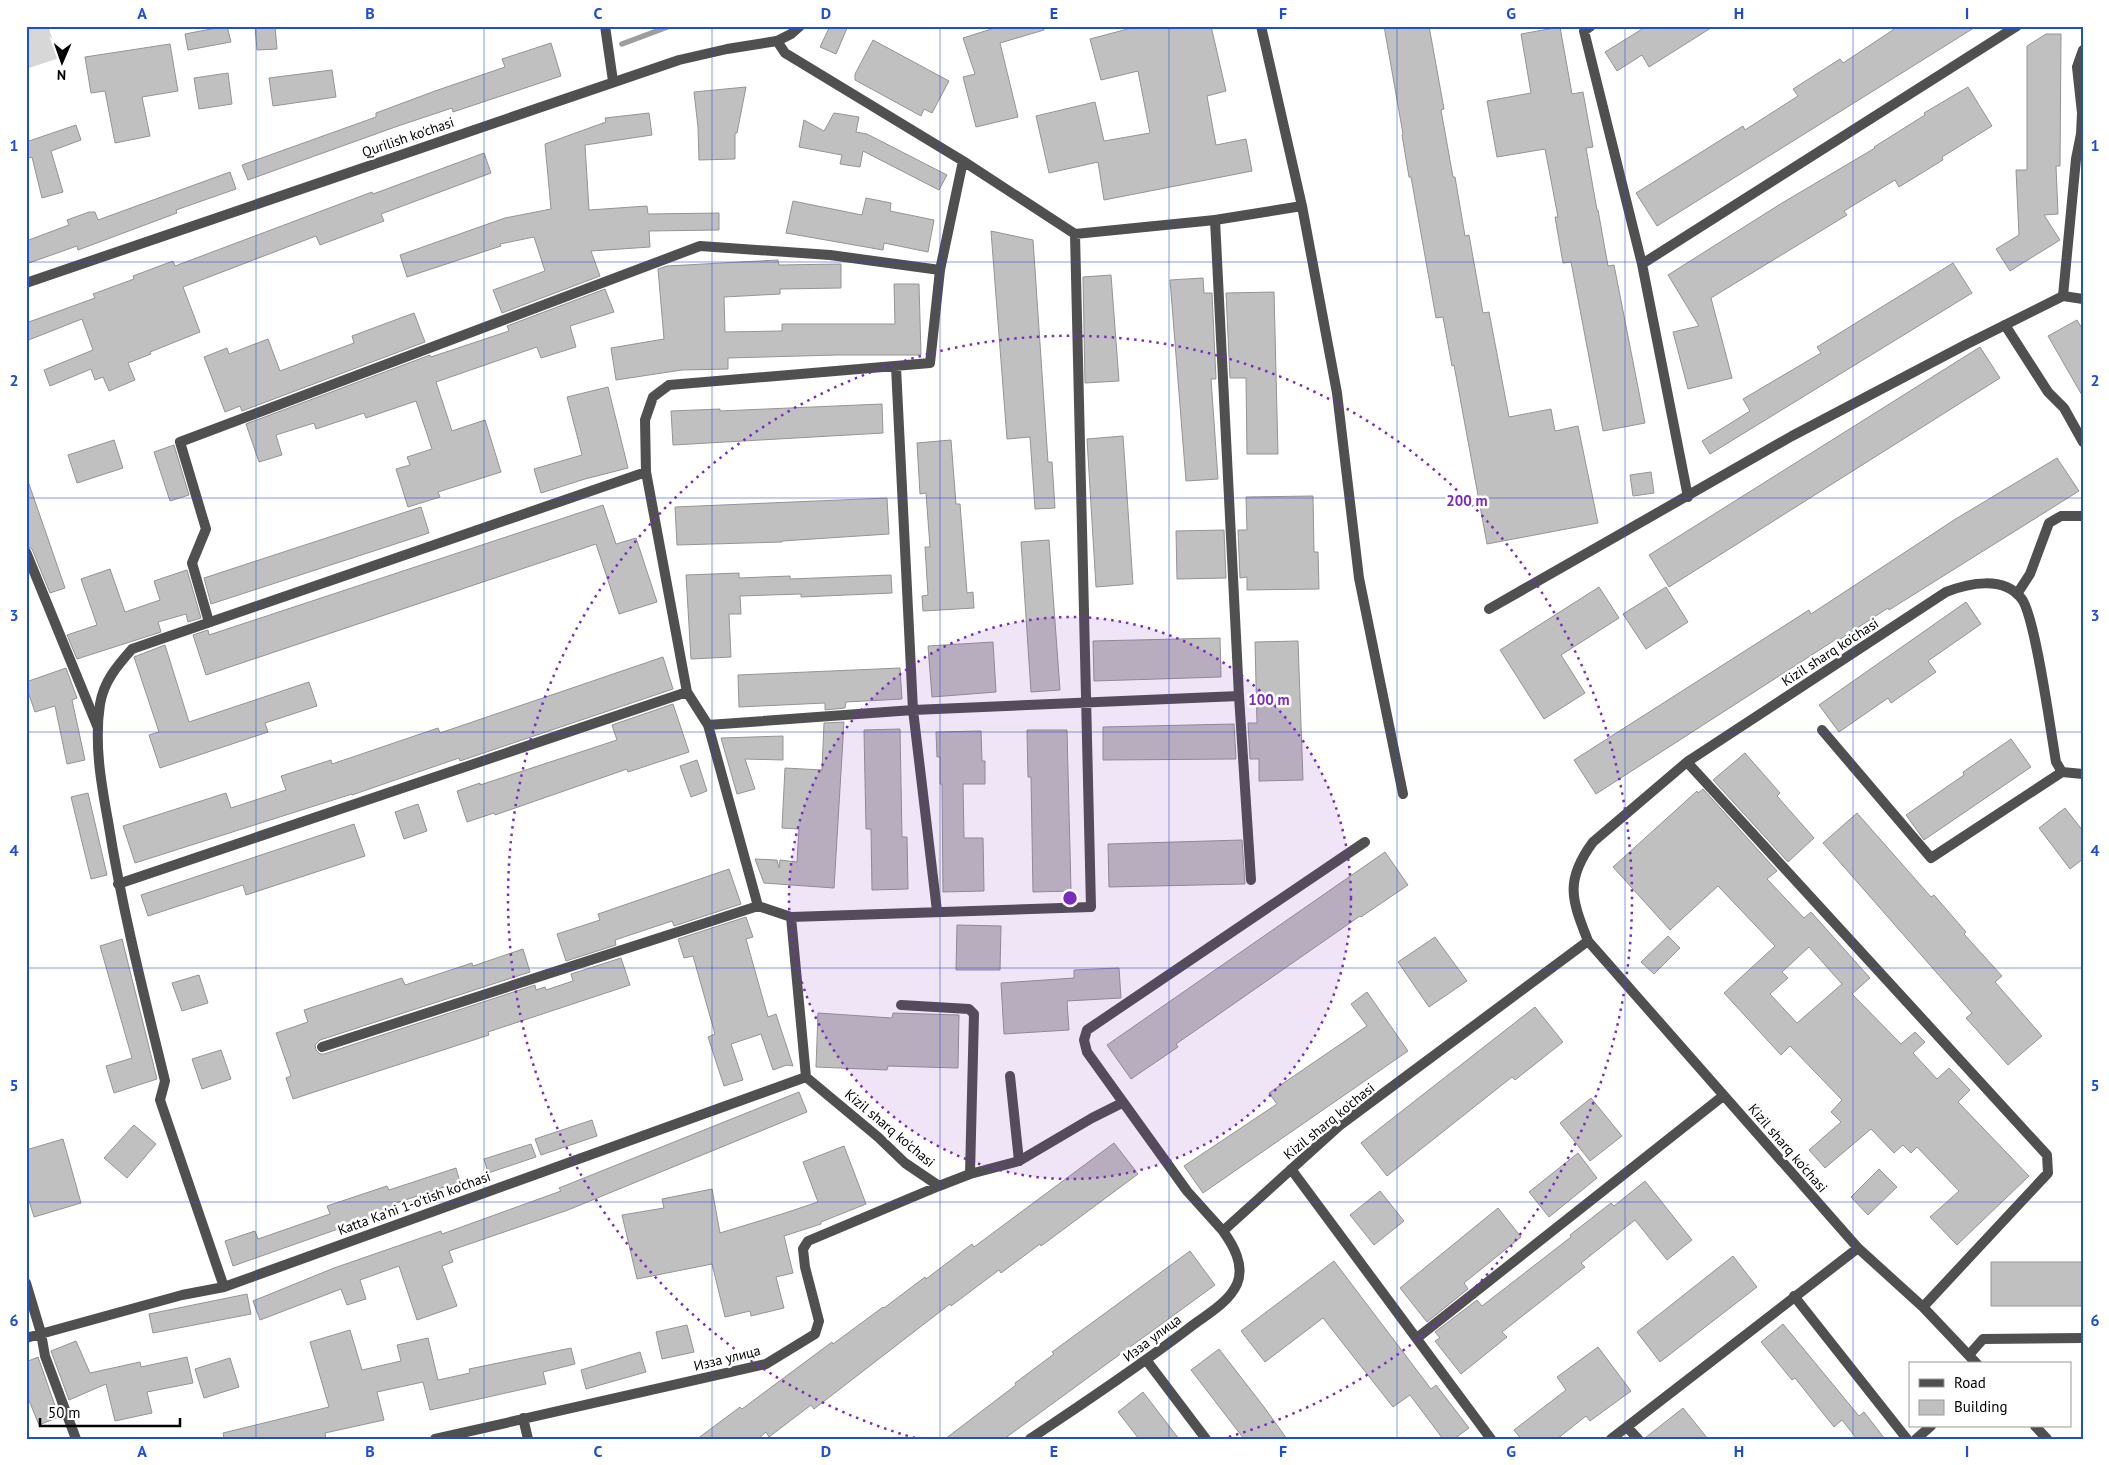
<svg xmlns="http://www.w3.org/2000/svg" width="2109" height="1465" viewBox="0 0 2109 1465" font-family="'PT Sans',sans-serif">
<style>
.green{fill:#d7d7d7}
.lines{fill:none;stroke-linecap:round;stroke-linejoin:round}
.stream{stroke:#9e9e9e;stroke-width:5.5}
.building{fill:#c0c0c0;stroke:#949494;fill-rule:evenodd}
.service{stroke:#505050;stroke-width:10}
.minor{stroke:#505050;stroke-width:10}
.tertiary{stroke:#505050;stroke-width:10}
.grid{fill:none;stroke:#1d4ed8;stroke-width:1;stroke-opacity:0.55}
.ring{fill:none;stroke:#7b2cbf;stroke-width:2.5;stroke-dasharray:2.5 5}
.labels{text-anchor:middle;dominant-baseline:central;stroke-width:5;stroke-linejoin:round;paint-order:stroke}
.street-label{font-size:14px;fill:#000;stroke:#fff}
.centre{fill:#7b2cbf;stroke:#fff;stroke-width:2.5}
.ring-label{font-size:15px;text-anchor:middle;font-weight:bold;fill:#7b2cbf;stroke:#fff;stroke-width:5;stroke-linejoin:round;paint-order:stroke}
.neatline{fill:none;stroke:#1d4ed8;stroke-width:2}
.grid-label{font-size:16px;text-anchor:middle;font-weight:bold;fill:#1d4ed8}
</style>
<rect width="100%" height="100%" fill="#fff"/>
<!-- green -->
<path class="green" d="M26 26H48L59 58 26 69Z"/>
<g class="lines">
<!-- stream -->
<path class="stream" d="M622 44 670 26"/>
</g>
<!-- building -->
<path class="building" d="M227 26 231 42 188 50 185 34Z
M255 26H275L277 49 257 50Z
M830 26H848L836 54 820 47Z
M1001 26H1043L1044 30 1000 43 1018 117 976 127 963 77 975 74 963 38Z
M1139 26H1211L1226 91 1207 96 1216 145 1246 139 1252 171 1104 200 1098 162 1049 173 1036 116 1095 102 1104 141 1150 133 1138 71 1101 80 1090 39Z
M1384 26H1429L1444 109 1441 110 1453 177H1455L1465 236 1469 235 1483 313 1489 312 1509 417 1551 409 1555 431 1578 426 1598 523 1487 544 1454 365 1452 366 1443 317 1436 318 1411 177H1409L1402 135 1403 134Z
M1647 26H1714L1649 67 1642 55 1617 71 1605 52Z
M1899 26H1977L1657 226 1636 193 1743 126 1745 130 1798 96 1793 89 1840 59 1843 63Z
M1560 27 1572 94 1583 92 1593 147 1586 148 1597 210H1598L1608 266 1614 265 1645 423 1603 431 1571 262 1563 263 1555 217H1558L1545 149 1497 157 1487 101 1531 93 1521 34Z
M2046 34H2061L2060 166H2056L2058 214 2044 215 2060 240 2010 271 1996 249 2019 235 2016 170H2027V46Z
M873 40 949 81 932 113 924 109 921 116 855 80V74Z
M551 43 561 76 453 112 452 108 398 126 248 180 242 165 376 117V113L435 91 505 67 502 59Z
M170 44 178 91 142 97 150 136 115 143 105 91 91 93 85 57Z
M332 70 336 97 273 106 269 78Z
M228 73 232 104 199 109 194 78Z
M746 87 737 133H735V159L699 160 698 127 694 92Z
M1968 87 1992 126 1942 157 1943 160 1899 187 1895 180 1844 211 1847 215 1711 298 1732 378 1688 389 1673 332 1699 326 1668 275 1782 203 1875 148 1874 147 1925 115 1924 113Z
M649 113 652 135 585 145 589 210 647 206 648 214 719 213V230L649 231 650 247 591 251 600 276 502 313 493 290 545 271 534 237 500 244 501 246 407 277 400 255 505 218 551 209 545 144 606 122 605 118Z
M834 113 859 117 856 132 867 134 947 175 939 190 863 151 860 167 840 164 842 155 799 147 804 120 824 131Z
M76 125 81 140 51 151 63 192 42 198 32 157 26 159V142Z
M484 153 491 173 381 214 384 221 320 245 316 236 183 287 200 332 150 352 151 354 128 363 135 380 109 391 103 377 95 380 91 369 50 386 44 370 93 350 82 319 26 341V323L95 298 93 294 134 279 133 276 173 261 175 266 372 192 373 194Z
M230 172 236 189 176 210 177 213 78 250 77 246 26 264V241L69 225 67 220 89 212H95L98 220Z
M866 198 891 203 890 211 934 220 928 252 884 243 883 250 786 233 793 201 862 215Z
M991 231 1033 240 1048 462H1052L1055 508 1035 509 1030 437 1007 439Z
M778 260 779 265 841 264V288L780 289V294L724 297 725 332 782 331V324H895L894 284H919L921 355H837L728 358V369L682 370 616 380 611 348 664 339 658 269 667 266Z
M1953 263 1972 293 1710 454 1702 441 1750 411 1743 399 1821 353 1817 347Z
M1111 275 1119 381 1085 383 1083 277Z
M1203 278 1204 293H1212L1216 379H1211L1218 479 1186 481 1170 280Z
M605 289 614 312 570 326 576 347 541 358 537 347 436 382 452 431 485 420 501 472 438 492 440 497 408 507 396 469 410 465 407 457 432 449 416 401 366 418 364 413 316 429 314 423 276 435 282 455 259 462 246 424 430 355 431 357 509 331 507 326Z
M1274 292 1278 454H1247L1246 378H1230L1226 293Z
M414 313 425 342 242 411 240 406 225 412 204 357 227 348 229 354 268 339 280 371 354 343 352 336Z
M2077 320 2083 330V397L2048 336Z
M1980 347 2000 378 1669 587 1649 555Z
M608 387 628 468 585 479 541 493 534 469 582 455 567 397Z
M882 404 883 433 673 445 671 411 720 409V411Z
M1123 436 1133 584 1096 587 1087 439Z
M114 440 123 468 77 483 68 455Z
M951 440 956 504H960L967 593 973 592 974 608 923 611 922 596 928 595 925 547H930L926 493 920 494 917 443Z
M174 445 189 495 170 501 154 452Z
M2057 458 2079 491 1889 610 1888 608 1839 640 1838 638 1596 794 1574 760 1809 610 1811 614 1954 520Z
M1651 472 1654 493 1633 496 1630 475Z
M26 484H29L65 588 50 593 32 549 26 545Z
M1313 496 1314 552H1318L1319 589 1247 590V577L1240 578 1238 530H1247L1246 497Z
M887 498 889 534 782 541V542L677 545 675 507Z
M603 505 616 544 636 538 657 602 619 614 596 544 206 675 193 635 208 630 209 635Z
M421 507 429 533 211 604 204 578Z
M1224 530 1226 578 1177 579 1176 531Z
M1049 540 1060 690 1031 692 1021 542Z
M110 569 125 612 160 600 154 581 187 570 201 618 188 622 186 614 158 622 161 632 77 659 67 635 97 625 81 579Z
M739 573V578L790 576V579L891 575 892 593 801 597V594L740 596 741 614H729L731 657 691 659 686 575Z
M1599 587 1619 618 1561 655 1585 693 1544 719 1500 650Z
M1666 587 1688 622 1646 649 1623 614Z
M1966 602 1981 624 1928 661 1936 672 1891 703 1888 698 1839 732 1819 705Z
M1220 638 1221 677 1094 681 1093 641Z
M1298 641 1303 780 1259 781V759H1250L1248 723H1257L1255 642Z
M993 642 996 692 932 697 928 646Z
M165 645 189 722 309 682 317 706 265 723 268 732 160 768 149 735 159 732 134 657Z
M663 657 673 689 460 761 459 758 352 795V794L135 863 123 826 226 793 231 808 286 790 281 776 331 760 332 764 438 728 440 733Z
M66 668 77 698 72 700 85 760 67 764 55 706 35 712 26 686V682Z
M900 668 902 699 846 702 845 708 825 710V703L739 707 738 675Z
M673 704 689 752 628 772 627 769 495 815 494 813 467 822 457 791 480 783V785L617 740 612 725Z
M844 722 834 888 764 883 755 859 777 860 779 868 780 860 797 862 799 829 782 828 785 768 822 770 824 723Z
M1234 724 1236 759 1103 760V727Z
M900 729 902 837H907L908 889 872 890 871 829H866L864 730Z
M1027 730H1067L1071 891 1033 892 1031 777H1028Z
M981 731 982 761H985V784H963L964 838H983L984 891 943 892 942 784H940V757H937L936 732Z
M783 736V760L745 759 755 789 737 794 721 738Z
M2011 739 2031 767 1924 840 1906 815 1964 775 1963 772Z
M1745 753 1780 793 1777 796 1814 838 1788 862 1713 780Z
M697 760 707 791 691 797 680 766Z
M1703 789 1777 871 1767 879 1804 918 1811 912 1870 978 1852 994 1901 1044 1915 1032 1925 1042 1913 1053 1937 1079 1949 1068 1970 1090 1958 1102 2029 1176 1957 1245 1930 1217 1959 1191 1917 1147 1911 1153 1903 1145 1894 1153 1871 1129 1825 1168 1809 1150 1841 1122 1831 1112 1842 1100 1790 1046 1781 1055 1724 993 1775 946 1718 886 1670 930 1613 867 1697 791 1698 793ZM1809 947 1842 984 1797 1023 1770 994 1788 978 1782 972Z
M88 793 107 875 91 879 71 797Z
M418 804 427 831 404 839 395 812Z
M2065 808 2083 831V859L2070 869 2039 828Z
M1857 813 1931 897 1934 895 1966 932 1964 934 2002 976 1995 982 2042 1036 2008 1065 1966 1018 1972 1013 1823 843Z
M354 824 365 856 246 895 243 885 148 916 141 895Z
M1242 840 1245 884 1109 887 1108 844Z
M1385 852 1408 885 1361 917 1360 916 1176 1044 1178 1047 1131 1079 1107 1045Z
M729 869 741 904 674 926 672 921 615 940 616 945 566 961 557 934 600 920 598 914Z
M746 917 753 937 746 939 768 1017 776 1014 793 1066 787 1065 773 1070 761 1034 731 1044 743 1080 724 1086 708 1037 715 1034 693 956 684 958 678 939Z
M957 925 1001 926 1000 970H956Z
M1668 936 1680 948 1654 974 1641 962Z
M1435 937 1467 981 1429 1007 1398 962Z
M122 939 157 1079 114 1093 106 1066 132 1058 100 946Z
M523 949 530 972 320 1040 315 1045 316 1050 320 1054H324L535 985 536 990 545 987 546 990 573 981 571 974 621 958 630 985 488 1032 489 1035 293 1099 286 1078 291 1076 276 1033 308 1022 304 1010 402 978 405 985 472 963 473 966Z
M1119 968 1121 998 1067 1001 1069 1030 1004 1034 1001 983 1074 978V970Z
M199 975 208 1003 182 1011 172 983Z
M1367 992 1408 1051 1203 1193 1184 1166 1277 1104 1269 1093 1367 1026 1351 1004Z
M1535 1007 1563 1042 1515 1080 1512 1077 1387 1176 1361 1143Z
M818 1013 892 1018 893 1013 959 1015 958 1068 888 1066 887 1070 816 1067Z
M221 1050 231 1079 202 1089 192 1059Z
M799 1092 807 1112 568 1210 449 1251 453 1262 442 1266 457 1306 417 1320 399 1266 360 1280 366 1299 347 1305 341 1289 260 1320 253 1301 334 1268 441 1231 442 1234 561 1191 559 1188Z
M1591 1098 1622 1136 1590 1161 1560 1123Z
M592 1120 597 1136 541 1155 535 1139Z
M134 1125 156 1144 127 1178 104 1158Z
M63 1139 81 1203 34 1217 26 1191V1150Z
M1114 1143 1138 1174 1041 1246 1040 1244 1001 1273 999 1270 951 1306 950 1304 814 1409 811 1405 769 1437 766 1432 758 1439H697L740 1407 742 1409 832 1342 833 1344 883 1307 884 1308 925 1277 926 1279 972 1244 974 1247Z
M531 1144 536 1157 488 1173 484 1159Z
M844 1146 866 1204 821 1222V1224L784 1236 793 1273 776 1277 784 1308 751 1316 750 1311 725 1317 712 1264 637 1279 622 1215 664 1208 662 1199 712 1189 720 1233 782 1214 818 1202 803 1162Z
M1578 1153 1597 1178 1549 1217 1529 1192Z
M456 1168 460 1182 393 1204 395 1209 233 1266 225 1241 255 1231 258 1239 330 1214 327 1206 387 1186 389 1190Z
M1879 1169 1897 1187 1868 1215 1851 1197Z
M1645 1181 1692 1240 1667 1260 1635 1220 1581 1263 1585 1267 1502 1332 1507 1337 1461 1374 1435 1341 1440 1338 1435 1332 1477 1300 1482 1306 1571 1237 1570 1235 1611 1203 1614 1206Z
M1380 1191 1404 1221 1374 1245 1350 1215Z
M1498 1208 1521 1237 1464 1283 1468 1289 1427 1322 1400 1288Z
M1190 1251 1215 1285 1004 1439H945L1016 1385 1015 1383 1054 1354 1052 1352Z
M1733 1256 1757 1287 1660 1362 1637 1332Z
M1334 1261 1431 1389 1436 1385 1469 1428 1454 1439H1443L1410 1395 1393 1407 1323 1318 1265 1362 1241 1331Z
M1991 1262H2083V1306H1991Z
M247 1294 251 1314 153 1333 149 1314Z
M1783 1324 1859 1416 1864 1412 1885 1439H1857L1842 1420 1834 1427 1795 1378 1792 1380 1761 1342Z
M687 1325 694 1352 662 1359 656 1332Z
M350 1330 362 1370 401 1361 397 1345 428 1338 438 1380 470 1373 469 1369 571 1348 575 1364 543 1372 546 1384 430 1410 423 1382 377 1392 384 1420 325 1433 326 1439H224L223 1433 329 1407 310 1342Z
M76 1341 90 1373 140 1362 141 1367 187 1357 193 1383 147 1392 152 1413 115 1421 106 1384 69 1400 51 1351Z
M1598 1347 1631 1391 1590 1421 1586 1416 1557 1439H1521L1514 1430 1566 1390 1557 1377Z
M1219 1349 1264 1407 1287 1439H1244L1191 1370Z
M640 1352 646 1372 586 1389 581 1370Z
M38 1357 59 1417 39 1425 26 1393V1362Z
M230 1358 239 1387 204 1398 195 1369Z
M1143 1392 1179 1439H1139L1118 1412Z
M1683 1408 1708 1439H1645V1438Z"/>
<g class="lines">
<!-- service -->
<path class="service" d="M1215 220 1239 696 1251 880
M2063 296 2076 159 2081 134 2082 113 2077 67 2083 50
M2005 325 2048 392 2064 408 2083 442
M26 552 98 728
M2017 594 2030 574 2049 523 2061 516H2083
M209 622 192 563 206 529 180 442 700 246 830 255 940 270
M901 1005 969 1009 974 1014 970 1174
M1010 1076 1019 1161
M1794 1296 1907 1439
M1969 1355 1983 1339 2083 1338
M1916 1439 1931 1426"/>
<!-- minor -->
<path class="minor" d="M1261 26 1302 206 1337 393 1359 578 1403 794
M1591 26 1584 31 1642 264 1688 497
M1075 234 1215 220 1302 206
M1642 264 2017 26
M896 367 913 710 937 911
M646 472 687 692 708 725 758 906
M1489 609 1792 436 1965 345 2063 296 2083 299
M708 725 913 710 1239 696
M1822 730 1931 858 2062 772
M1687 762 2047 1155 2048 1173 1923 1307
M1365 842 1087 1030 1084 1040 1087 1052 1187 1191 1223 1231 1339 1126 1588 941
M118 884 687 692
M791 917 806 1077
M322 1047 758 906 791 917 1091 907 1075 234 963 161 785 53 777 41
M806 1077 878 1137 905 1163 939 1186 970 1174 1019 1161 1092 1118 1122 1103
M1291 1169 1491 1439
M26 1283 41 1333 45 1356 76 1439
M224 1287 160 1100 165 1081C144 995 122 909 108 821 101 783 94 743 100 704 104 681 117 666 132 649L646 472 645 420 653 397 669 385 930 363 940 270 963 161
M26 1338 182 1295 224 1287 806 1077
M1417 1338 1723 1096
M1147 1361 1206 1439
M1977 1364 1923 1307 1858 1248 1588 941C1572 900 1564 881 1593 842L1687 762 1946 592C1969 583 2003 576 2021 598 2035 613 2051 734 2056 762L2062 772 2083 774
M523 1418 528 1439
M2035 1426 2047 1439
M1627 1427 1638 1439
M435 1439 766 1364 815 1334 819 1321 805 1267 803 1249 808 1241 939 1186
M1030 1439C1085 1402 1140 1366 1193 1325 1208 1314 1229 1302 1237 1284 1245 1265 1233 1245 1223 1231
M1611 1439 1858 1248"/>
<!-- tertiary -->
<path class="tertiary" d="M605 26 613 81
M26 283 679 60 727 49 777 41 791 34 800 26"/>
</g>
<!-- grid -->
<path class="grid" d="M256 26V1439M484 26V1439M712 26V1439M940 26V1439M1169 26V1439M1397 26V1439M1625 26V1439M1853 26V1439M26 262H2083M26 498H2083M26 732H2083M26 968H2083M26 1202H2083"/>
<!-- distance rings -->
<circle cx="1070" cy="898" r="281" fill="#7b2cbf" fill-opacity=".12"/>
<g class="ring">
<circle cx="1070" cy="898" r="281"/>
<path d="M915 1438A562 562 0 1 1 1225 1438"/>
</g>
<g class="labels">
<!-- street labels -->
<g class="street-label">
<text transform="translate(408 137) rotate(-19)">Qurilish ko'chasi</text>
<text transform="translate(1830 652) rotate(-33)">Kizil sharq ko'chasi</text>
<text transform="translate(1329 1121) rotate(-39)">Kizil sharq ko'chasi</text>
<text transform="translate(890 1128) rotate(40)">Kizil sharq ko'chasi</text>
<text transform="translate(1788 1148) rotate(49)">Kizil sharq ko'chasi</text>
<text transform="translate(414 1203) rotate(-20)">Katta Ka'ni 1-o'tish ko'chasi</text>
<text transform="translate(1152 1338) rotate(-37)">Изза улица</text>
<text transform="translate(727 1358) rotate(-14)">Изза улица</text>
</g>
</g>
<circle cx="1070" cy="898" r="8" class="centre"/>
<g class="ring-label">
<text x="1467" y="506">200 m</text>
<text x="1269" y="705">100 m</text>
</g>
<!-- border -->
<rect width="2109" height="1465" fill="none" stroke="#ffffff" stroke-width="55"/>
<!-- legend -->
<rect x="1909" y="1362" width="162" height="65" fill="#ffffff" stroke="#999999"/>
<rect x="1919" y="1379" width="25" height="8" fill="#505050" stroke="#999999"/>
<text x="1954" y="1388" font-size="15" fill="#000000">Road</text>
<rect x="1919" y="1400" width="25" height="15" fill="#c0c0c0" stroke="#999999"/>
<text x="1954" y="1412" font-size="15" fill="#000000">Building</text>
<!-- north arrow -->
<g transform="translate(62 62) rotate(182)" stroke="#ffffff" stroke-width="4" paint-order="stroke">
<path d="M0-4L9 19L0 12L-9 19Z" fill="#000000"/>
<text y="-8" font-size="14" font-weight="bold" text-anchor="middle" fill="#000000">N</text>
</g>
<!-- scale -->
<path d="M40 1418v8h140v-8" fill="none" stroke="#000000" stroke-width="2.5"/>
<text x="48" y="1418" font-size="15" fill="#000000" stroke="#ffffff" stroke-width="4" paint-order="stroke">50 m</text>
<rect x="28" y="28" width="2054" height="1410" class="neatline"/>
<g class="grid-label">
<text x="142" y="19">A</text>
<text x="370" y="19">B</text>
<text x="598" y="19">C</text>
<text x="826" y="19">D</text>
<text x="1054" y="19">E</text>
<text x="1283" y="19">F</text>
<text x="1511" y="19">G</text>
<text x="1739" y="19">H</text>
<text x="1967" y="19">I</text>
<text x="14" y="151">1</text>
<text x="2095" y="151">1</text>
<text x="14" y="386">2</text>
<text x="2095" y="386">2</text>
<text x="14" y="621">3</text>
<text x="2095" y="621">3</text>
<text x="14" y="856">4</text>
<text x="2095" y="856">4</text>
<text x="14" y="1091">5</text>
<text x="2095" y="1091">5</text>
<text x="14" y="1326">6</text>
<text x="2095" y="1326">6</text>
<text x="142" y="1457">A</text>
<text x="370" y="1457">B</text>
<text x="598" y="1457">C</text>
<text x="826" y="1457">D</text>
<text x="1054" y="1457">E</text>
<text x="1283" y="1457">F</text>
<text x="1511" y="1457">G</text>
<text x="1739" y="1457">H</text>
<text x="1967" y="1457">I</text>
</g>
</svg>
